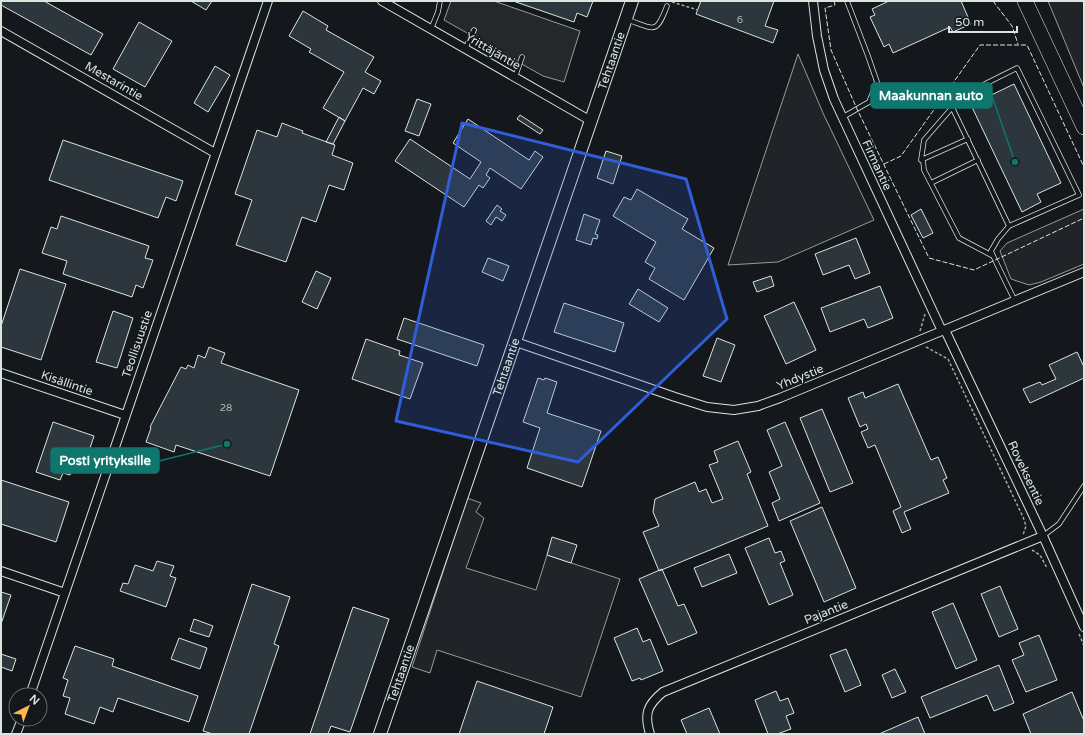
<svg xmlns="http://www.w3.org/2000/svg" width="1085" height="735" viewBox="0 0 1085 735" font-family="'Varela Round',sans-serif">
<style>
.green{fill:#202428;stroke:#939e99}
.parking{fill:#24282b;stroke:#939e99}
.building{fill:#2c363c;stroke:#d8e6dc}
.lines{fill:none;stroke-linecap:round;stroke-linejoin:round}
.lane-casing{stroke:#d8e6dc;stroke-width:5.5}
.street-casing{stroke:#d8e6dc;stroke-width:10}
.secondary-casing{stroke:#d8e6dc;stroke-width:14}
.highway-casing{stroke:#d8e6dc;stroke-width:16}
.path{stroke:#9da8a2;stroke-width:1.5;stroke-dasharray:3 2;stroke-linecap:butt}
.lane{stroke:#14181c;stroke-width:4}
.street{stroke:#14181c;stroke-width:8}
.secondary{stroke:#14181c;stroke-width:12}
.highway{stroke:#14181c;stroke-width:15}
.fence{stroke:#d8e6dc;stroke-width:1;stroke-dasharray:5 2;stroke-linecap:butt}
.marked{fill:#305dd8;fill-opacity:0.2;stroke:#305dd8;stroke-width:3;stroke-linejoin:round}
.labels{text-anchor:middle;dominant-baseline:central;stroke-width:3;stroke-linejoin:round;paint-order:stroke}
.number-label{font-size:10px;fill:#adbab4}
.street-label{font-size:12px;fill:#d8e6dc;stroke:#14181c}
.leader{fill:none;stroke:#0f766e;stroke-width:1.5}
.callout-dot{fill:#0f766e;stroke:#14181c;stroke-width:1.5}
.callout{fill:#0f766e;stroke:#0f766e;stroke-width:1.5}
.callout-label{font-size:13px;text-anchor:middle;font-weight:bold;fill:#fff}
</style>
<rect width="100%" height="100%" fill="#14181c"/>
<!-- green -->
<path class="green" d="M1048 1H1084V88Z
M798 54 823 113 874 220 778 262 728 265Z
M1084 209V264L1041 282 1029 285 1011 279 1000 251 1007 243Z
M467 498 481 503 476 512 484 518 466 568 536 590 547 555 620 579 581 697 437 650 430 673 412 667Z"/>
<!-- parking -->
<path class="parking" d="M451 1H494L580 31 564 82 543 76 444 20Z"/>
<!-- building -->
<path class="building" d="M1 1H44L103 34 91 55 1 5Z
M191 1H212L206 10Z
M513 1H593L587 17 577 13 574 22Z
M701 1H774L765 26 778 30 773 43 696 14Z
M889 1H961L971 24 953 32 950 27 893 53 889 44 884 47 870 17 875 15 872 9Z
M303 11 328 26 326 30 374 57 365 72 381 81 374 94 363 88 345 121 323 108 344 72 309 52 311 49 289 36Z
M139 22 172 41 145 87 113 69Z
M215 66 230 75 208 112 194 103Z
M1014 84 1061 183 1037 194 1041 202 1022 212 971 105Z
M417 99 431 104 419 136 405 131Z
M520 115 543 130 540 134 517 119Z
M339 117 345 121 333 144 326 142Z
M468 119 529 160 535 151 543 157 521 189 490 168 486 175 490 178 483 188 479 185 464 207 395 161 410 139 470 179 481 162 453 143Z
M282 123 303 131 302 133 335 145 332 155 353 163 344 190 329 185 316 222 302 217 286 262 236 245 252 200 235 194 257 130 277 137Z
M63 140 183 181 176 201 166 197 158 218 49 180Z
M606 151 622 156 613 184 597 178Z
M637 189 688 219 682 229 714 248 684 300 649 279 655 268 645 262 656 242 613 216 624 197 631 200Z
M497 205 502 209 500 211 506 215 502 221 496 217 491 225 486 221Z
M921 209 933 233 923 238 911 215Z
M584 214 600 220 595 234 598 235 597 239 593 238 591 245 576 240Z
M61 216 149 246 145 258 153 260 143 288 136 285 132 297 63 274 67 261 42 253 51 227 57 229Z
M856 238 870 273 855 279 849 265 823 275 815 254Z
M488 258 509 266 503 281 482 272Z
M20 269 66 284 41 360 1 347V326Z
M316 271 331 278 317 309 302 302Z
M771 276 774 286 757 292 753 282Z
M880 286 893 318 868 328 864 319 830 332 821 308Z
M638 289 668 308 659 322 629 304Z
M794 302 816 350 786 364 764 316Z
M564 303 624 323 615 352 554 332Z
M113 311 133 318 117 368 96 362Z
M404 318 484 345 477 366 397 339Z
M717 338 735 345 721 382 703 376Z
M366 339 400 351 399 355 423 363 410 399 352 379Z
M209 347 225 353 221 363 299 390 270 476 176 445 174 452 146 442 151 428 150 427 181 367 186 369 188 365 194 368 198 355 205 358Z
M1077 352 1084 367V378L1030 403 1023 389 1040 382 1042 385 1056 379 1049 365Z
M538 378 544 380 545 378 557 382 547 413 601 431 582 487 527 468 540 428 523 422Z
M898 384 931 460 938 457 947 478 943 480 949 493 904 512 911 529 902 533 893 511 901 507 875 445 868 448 861 432 868 429 866 424 860 427 848 398 863 392 865 398Z
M822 409 853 483 830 492 800 418Z
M53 422 94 436 83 469 74 466 70 475 63 473 60 480 36 472Z
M785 422 820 503 779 521 772 503 780 499 769 472 782 466 767 430Z
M738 441 751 472 747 474 768 526 659 571 643 532 659 526 653 512 655 499 695 482 699 492 706 489 712 503 723 499 709 465 718 462 714 451Z
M1 480 69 502 56 542 1 524Z
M822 507 856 588 824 602 790 521Z
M552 537 577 545 571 563 547 555Z
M769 538 775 553 781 551 785 561 780 563 793 595 769 605 745 548Z
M729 554 737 573 702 587 694 568Z
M157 561 174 566 170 576 176 578 166 607 120 591 123 583 128 584 135 565 153 571Z
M662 569 678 606 684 604 697 633 668 645 639 579Z
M252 584 290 597 274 644 279 646 249 734H213L203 731Z
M1000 586 1018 629 999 637 981 594Z
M1 592 11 595 1 624Z
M953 603 977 660 956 669 932 612Z
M353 607 389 619 350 732 331 726 328 734H310Z
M194 619 213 626 209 637 190 631Z
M637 628 643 642 650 639 663 671 641 680 640 678 632 681 614 638Z
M1039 635 1057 680 1026 692 1012 660 1024 655 1019 643Z
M179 638 207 648 200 669 171 659Z
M75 646 114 659 112 666 198 696 189 722 118 698 113 712 100 707 94 724 65 714 70 698 63 696 68 680 63 678Z
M846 649 861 685 845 692 830 655Z
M1 654 16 659 12 671 1 667Z
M999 665 1014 703 994 711 987 695 930 718 921 697Z
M895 669 906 692 892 698 882 675Z
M477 681 553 707 544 734H459Z
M776 691 780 701 788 698 794 713 786 716 791 729 777 734H768L755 700Z
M1072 692 1084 721V734H1031L1023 714Z
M709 708 720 734H687L681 720Z
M918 717 925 734H879Z"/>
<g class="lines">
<defs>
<path id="lane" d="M628 20C655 29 656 35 667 6
M431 29 438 12 440 1
M465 49 474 30
M515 77 522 57
M952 107 1009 226
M843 117 869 102 877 82 868 56 847 1
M921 160 968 139
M931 183 978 160
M993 256 959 238 924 170 923 160H921L924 140 963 95 1017 68 1079 195 1009 226 998 239 991 251 995 260 1015 301
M1043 536 1059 524 1084 486"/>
<path id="street" d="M382 1 591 121
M813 1 817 36 824 70 834 99 942 331
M1 31 215 153
M945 330 1043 536 1084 627
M516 342 675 397 707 407 734 410 758 406 780 398 1084 272
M1 373 125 415
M1 571 65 593
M30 695 268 1
M16 734 22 719
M650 734C644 714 647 705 663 692L1043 536"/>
<g id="secondary">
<path id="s1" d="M380 734 632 1"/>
</g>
<path id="highway" d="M1025 1 1084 127"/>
</defs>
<!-- lane casing -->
<use href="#lane" class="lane-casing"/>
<!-- street casing -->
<use href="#street" class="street-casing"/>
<!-- secondary casing -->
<use href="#secondary" class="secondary-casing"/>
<!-- highway casing -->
<use href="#highway" class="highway-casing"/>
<!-- path -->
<path class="path" d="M672 2 698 10
M920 331 925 314
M926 347 948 359 1023 517 1026 526 1023 535
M1032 550 1040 555 1047 568
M1079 634 1084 646"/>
<!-- lane -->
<use href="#lane" class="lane"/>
<!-- street -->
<use href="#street" class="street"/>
<!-- secondary -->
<use href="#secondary" class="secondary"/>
<!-- highway -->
<use href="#highway" class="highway"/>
<!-- fence -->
<path class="fence" d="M834 1 835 5 825 8 831 50 857 109 929 258 974 270 1084 218
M993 1 1012 26 1018 44
M884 164 901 156 980 45H1027L1084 167"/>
</g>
<!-- marked area -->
<path class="marked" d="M462 123 686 179 727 319 578 462 396 421Z"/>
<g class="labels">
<!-- number labels -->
<g class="number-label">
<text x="740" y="20">6</text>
<text x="226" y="408">28</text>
</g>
<!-- street labels -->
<g class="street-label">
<text transform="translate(493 51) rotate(30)">Yrittäjäntie</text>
<text stroke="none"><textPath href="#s1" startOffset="712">Tehtaantie</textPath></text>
<text transform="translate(114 81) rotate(30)">Mestarintie</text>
<text transform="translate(877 165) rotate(65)">Firmantie</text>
<text transform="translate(137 344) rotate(-71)">Teollisuustie</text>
<text stroke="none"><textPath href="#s1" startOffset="388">Tehtaantie</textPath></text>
<text transform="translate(800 377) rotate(-22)">Yhdystie</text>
<text transform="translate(67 383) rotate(19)">Kisällintie</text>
<text transform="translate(1026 473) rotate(65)">Roveksentie</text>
<text transform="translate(826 612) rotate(-22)">Pajantie</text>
<text stroke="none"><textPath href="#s1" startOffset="64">Tehtaantie</textPath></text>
</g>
</g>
<!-- callouts -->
<path class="leader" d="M1015 162L992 96M227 444L159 461"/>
<g class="callout-dot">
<circle cx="1015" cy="162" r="4"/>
<circle cx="227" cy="444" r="4"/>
</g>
<g class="callout">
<rect x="871" y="83" width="121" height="25" rx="4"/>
<rect x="51" y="448" width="108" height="25" rx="4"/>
</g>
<g class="callout-label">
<text x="931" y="100">Maakunnan auto</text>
<text x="105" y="465">Posti yrityksille</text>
</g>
<!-- border -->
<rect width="1085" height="735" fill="none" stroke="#d8e6dc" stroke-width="4"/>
<!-- north arrow -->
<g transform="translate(28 707) rotate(42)"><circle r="19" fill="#14181c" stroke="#626a69"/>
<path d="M0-3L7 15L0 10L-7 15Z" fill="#ffb74d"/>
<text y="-6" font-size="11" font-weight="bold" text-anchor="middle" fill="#d8e6dc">N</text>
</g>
<!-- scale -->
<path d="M949 26v6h68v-6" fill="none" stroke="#d8e6dc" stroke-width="2"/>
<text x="955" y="26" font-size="12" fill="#d8e6dc" stroke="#14181c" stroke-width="3" paint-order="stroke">50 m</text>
</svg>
